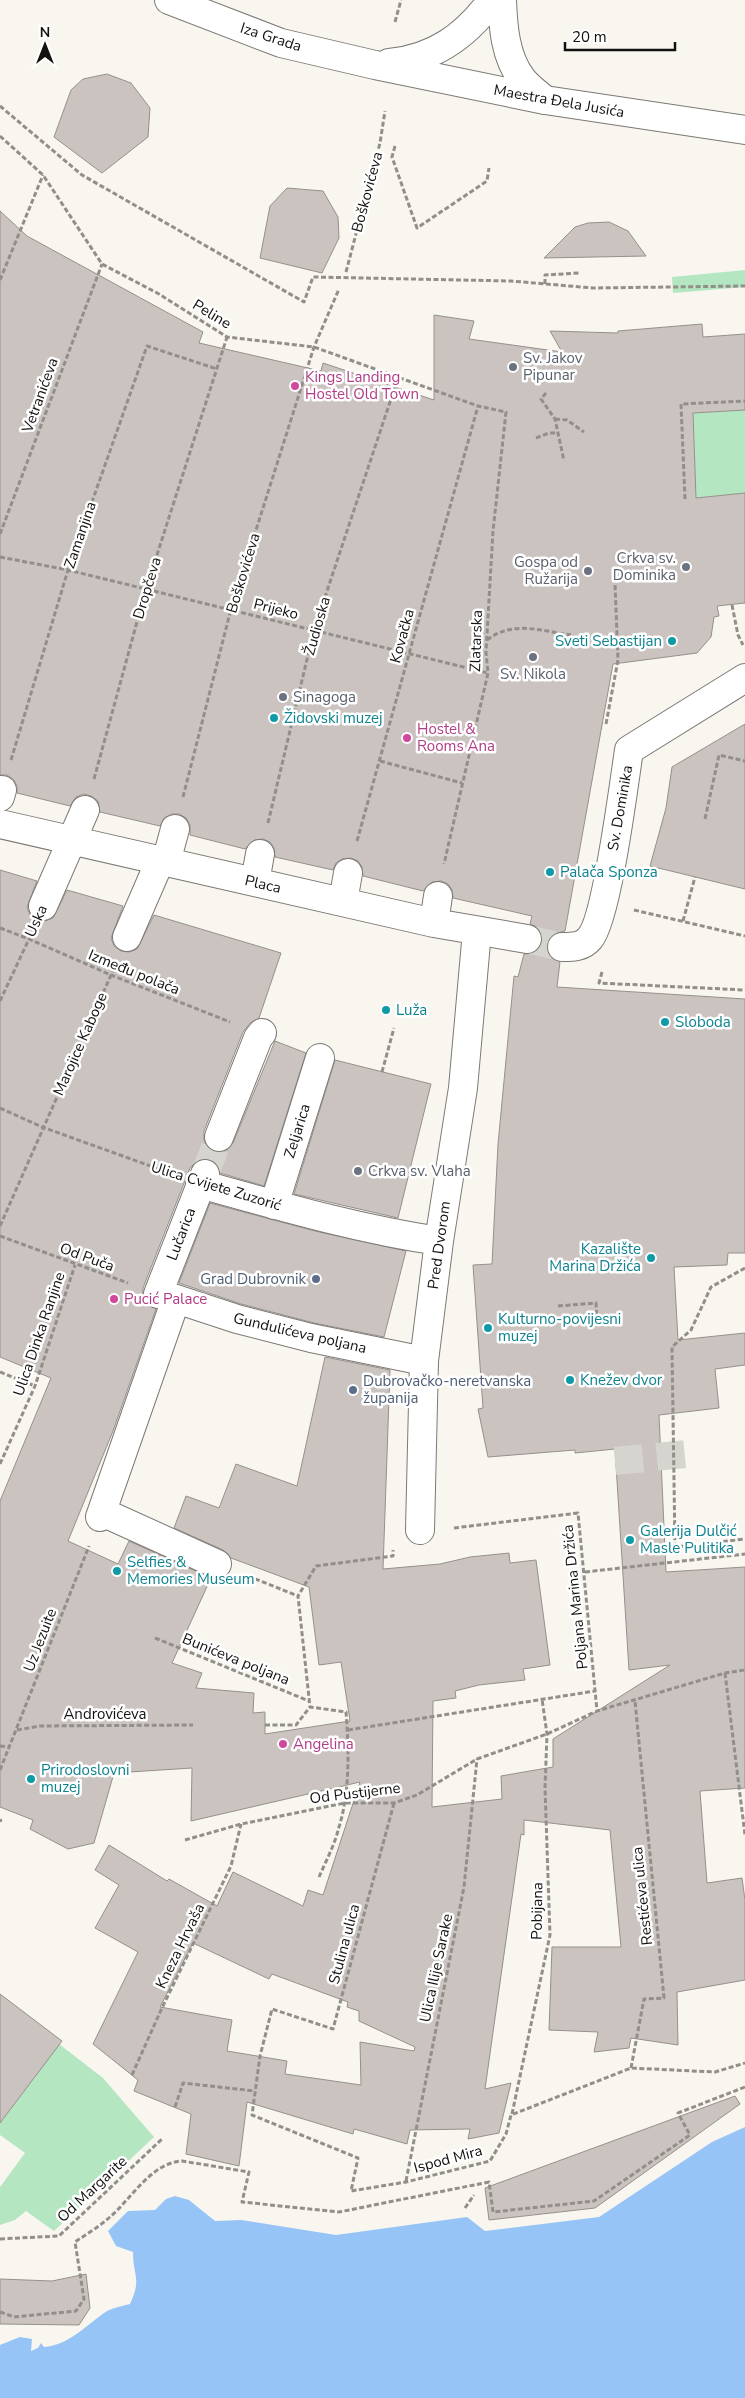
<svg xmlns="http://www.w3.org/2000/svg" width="745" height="2398" viewBox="0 0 745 2398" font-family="'Nunito Sans',sans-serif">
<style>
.green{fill:#b4e6c1}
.water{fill:#97c4f6}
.building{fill:#cac3c0;stroke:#96908c;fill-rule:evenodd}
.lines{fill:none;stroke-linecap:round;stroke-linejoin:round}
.minor-tunnel{stroke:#d6d4ce;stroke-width:28;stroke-dasharray:28 14;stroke-linecap:butt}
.minor-casing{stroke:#7c7974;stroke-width:30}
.path{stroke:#928f8b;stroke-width:3;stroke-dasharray:5 2.5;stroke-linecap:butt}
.minor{stroke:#fff;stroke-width:28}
.worship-dot{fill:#6b7280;stroke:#fff;stroke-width:2}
.hotel-dot{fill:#d1479c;stroke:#fff;stroke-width:2}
.culture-dot{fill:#0f9aa8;stroke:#fff;stroke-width:2}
.service-dot{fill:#5c6f8a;stroke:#fff;stroke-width:2}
.labels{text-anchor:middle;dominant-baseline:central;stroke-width:5;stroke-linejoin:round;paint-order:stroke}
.street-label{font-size:15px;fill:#131210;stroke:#fff}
.worship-label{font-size:15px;fill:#5b616d;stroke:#fff;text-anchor:start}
.hotel-label{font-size:15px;fill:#b23c85;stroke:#fff;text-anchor:start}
.culture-label{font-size:15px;fill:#0d838f;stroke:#fff;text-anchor:start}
.service-label{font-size:15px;fill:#4e5e75;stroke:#fff;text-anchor:end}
</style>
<rect width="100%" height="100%" fill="#f9f6ef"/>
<!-- green -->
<path class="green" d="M745 270V287L673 293 672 277Z
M745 410V493L696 498 693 413Z
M59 2044 103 2078 154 2137 54 2231 26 2211 15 2220 0 2225V2187L25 2153 0 2135V2123Z"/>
<!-- water -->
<path class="water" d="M745 2127V2398H0V2345L20 2337 32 2339 31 2351 38 2348 41 2343 44 2347C69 2345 84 2327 104 2313 111 2308 122 2306 130 2304 142 2278 133 2277 133 2252L116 2246 108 2231 128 2211 155 2210 166 2199 175 2196 189 2200 215 2221 241 2220 336 2235 467 2217 485 2231 599 2217 712 2142Z"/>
<!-- building -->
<path class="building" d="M107 74 131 83 150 108 148 137 102 173 54 137 71 90 83 79Z
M287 188 323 191 338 217 339 238 322 273 260 258 270 206Z
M0 211 27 236 203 332 199 343 321 371 323 363 434 400V315L474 321 469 339 562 352 550 331 618 333V331L702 324 703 337 745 334V410L693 413 696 498 745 493V603L717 606 719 616 714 617 711 637 697 653 613 664 565 931 554 934 549 939 546 947 549 955 560 962 557 987 745 999V1253H728L727 1265 674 1267 678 1340 745 1333V1365L715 1369 719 1408 659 1415 666 1572 745 1567V1788L700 1791 707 1883 742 1878 745 1900V1980L677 1992 678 2045 631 2038 629 2048 594 2052 598 2032 549 2030 552 1947H621L610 1830 524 1820V1835L521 1834 485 2089 511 2083 499 2133 468 2139 470 2129 410 2130 407 2144 354 2129 353 2134 247 2102 239 2166 186 2154 191 2114 134 2091 138 2080 93 2044 138 1952 95 1928 119 1885 95 1870 109 1845 167 1881 169 1879 217 1906 233 1872 303 1906 308 1890 323 1895 360 1782 191 1821 192 1768 114 1773 94 1843 68 1849 30 1829 33 1820 0 1807V1501L51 1378 0 1357V870L37 881 27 907 30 915 37 920 45 921 53 918 67 890 123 906 111 938 114 946 121 951 129 952 137 949 154 915 281 953 259 1018 250 1023 243 1032 204 1131V1140L207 1146 213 1151 222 1152 228 1149 233 1143 275 1041 306 1053 264 1186 220 1173 217 1165 210 1159H203L196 1162 190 1168 143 1288V1296L146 1303 156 1309 113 1431 68 1541 118 1564 129 1541 211 1578 172 1663 202 1673 196 1688 254 1693 253 1713 265 1712V1734L350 1721 341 1662 319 1665 309 1587 231 1558 223 1550 174 1528 186 1496 219 1508 236 1464 297 1486 325 1357 390 1370 383 1569 440 1564 470 1557 509 1553 510 1563 536 1560 550 1665 523 1669 525 1680 479 1685 455 1691 456 1698 433 1701 432 1807 502 1799 501 1776 553 1767V1739L670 1665 629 1670 615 1449 575 1453V1450L488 1457 478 1409 483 1408 473 1265 492 1264 498 1144 514 976 518 977 524 954 533 953 539 949 542 941 541 933 537 927 530 924 532 916 453 898 452 890 448 884 441 881 432 882 423 891 363 876 362 867 358 861 351 858 342 859 336 863 333 870 275 857 274 848 270 842 263 839 254 840 245 849 190 835V825L186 818 179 814H172L164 818 160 826 100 812 98 801 91 796 84 794 76 797 70 806 17 793V786L14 780 7 775H0ZM193 1943 269 1979 272 1974 348 2002 347 2007 359 2011V2021L415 2047 414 2051 360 2042 361 2085 285 2074 287 2061 227 2051 232 2020 160 2007Z
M609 222 628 231 646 256 544 258 575 227 588 223Z
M745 724V889L650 866 666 808 672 767Z
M335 1060 431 1084 398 1218 294 1194Z
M210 1203 315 1231 406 1251 384 1337 314 1323 241 1304 179 1283Z
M0 1994 62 2041 0 2123Z
M735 2096 740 2104 595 2208 489 2220 485 2188Z
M86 2274 90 2308 79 2325 0 2324V2279L52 2281Z"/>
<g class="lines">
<!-- minor-tunnel -->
<path class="minor-tunnel" d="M527 939 562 947
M205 1174 219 1137
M615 1461 686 1454"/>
<defs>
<path id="minor" d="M169 0 281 43 375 65 545 100 745 130
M502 0C503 26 505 57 522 79 528 87 538 94 545 100
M389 63C434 59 466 36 492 0
M0 797 2 790
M0 824 434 923 527 939
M166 862 175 829
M255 882 260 854
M343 902 348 873
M43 906 85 810
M434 923 438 896
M127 937 160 861
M562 947C573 947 583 947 590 938 607 918 624 783 629 750L745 678
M219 1137 258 1038 262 1033
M200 1184C279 1206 358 1229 439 1241
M274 1205 320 1058
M158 1294 205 1174
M167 1296 237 1319 311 1338 424 1361
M102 1512 217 1564
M100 1517 176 1299
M420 1530 424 1361 439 1241 463 1088 477 931"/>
</defs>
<!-- minor casing -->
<use href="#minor" class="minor-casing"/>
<!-- path -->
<path class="path" d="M395 22 401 0
M0 106 82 175 304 302 313 277 511 281 593 288 745 286
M0 136 43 175 102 264 159 294 227 337 314 347 478 406 506 412 493 531 486 652 488 673 444 864
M395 146 392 157 417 228 487 181 489 168
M346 272 380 143 385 111
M0 280 43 175
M545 284V275L579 273
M546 393 541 399 555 419 564 461
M555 419 567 420 584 432
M536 438 549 433H558
M685 499 681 404 745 401
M0 534 102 264
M0 557 68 570 488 673
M732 605 738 635 743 645
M487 640C513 620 541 631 571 635
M608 640 618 641
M606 724 618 660 615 584
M11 760 68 570 147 346 217 369
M380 761 462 783
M94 779 146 589 227 337
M183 797 231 609 314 347 339 289
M705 819 719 755 745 761
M268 823 314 630 399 375
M357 841 478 406
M634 910 745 936
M683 921 695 877
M0 928 29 939 111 975 230 1022
M602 972 599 983 745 990
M0 1001 29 939
M382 1072 394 1028
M0 1108 42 1127 170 1173
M0 1226 115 966
M0 1236 128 1283
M745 1268 711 1287 691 1330 672 1347 675 1547 745 1539
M558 1306 596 1303 597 1321
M0 1372 35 1386
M0 1464 35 1386 75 1265
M454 1528 578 1513 597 1711
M585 1572 745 1554
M248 1576 298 1596
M155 1638 309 1701
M725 1673 745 1835
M265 1725H296L310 1707
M17 1730 40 1726 193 1725
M348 1730 595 1691
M0 1746 9 1747
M0 1770 89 1546
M394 1803 333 2029 272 2009 260 2056 252 2115 358 2158 351 2191 406 2182 490 2161 506 2134 511 2115 631 2068 715 2072 745 2063
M0 1819 1 1822
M185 1840 241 1824 345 1803H394L417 1795 477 1759 547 1734 597 1711 725 1673 745 1670
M319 1877C326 1861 335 1844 339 1827 350 1792 349 1749 346 1712L310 1707 298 1596 316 1566 393 1556V1550
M631 2068 644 1999 664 1998 635 1701
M132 2075 161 2010 231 1866 241 1824
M175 2107 183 2083 255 2091
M512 2114 550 1935 545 1788 547 1734 542 1699
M406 2181 464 1887 477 1759
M465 2208 474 2195
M0 2239 59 2236 162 2139
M0 2312 14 2317 76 2311 84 2299 75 2242C87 2234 100 2226 110 2217 132 2198 151 2163 182 2161L249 2172 242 2202 339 2212 489 2182 493 2212 594 2201 690 2135 678 2113 745 2087"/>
<!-- minor -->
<use href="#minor" class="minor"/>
</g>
<!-- markers -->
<g class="worship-dot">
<circle cx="513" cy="367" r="5"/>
<circle cx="686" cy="567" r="5"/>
<circle cx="588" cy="571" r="5"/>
<circle cx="533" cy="657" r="5"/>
<circle cx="283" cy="697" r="5"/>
<circle cx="358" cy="1171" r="5"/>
</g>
<g class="hotel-dot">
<circle cx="295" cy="386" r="5"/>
<circle cx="407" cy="738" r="5"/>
<circle cx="114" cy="1299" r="5"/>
<circle cx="283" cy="1744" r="5"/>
</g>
<g class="culture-dot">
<circle cx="672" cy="641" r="5"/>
<circle cx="274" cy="718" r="5"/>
<circle cx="550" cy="872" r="5"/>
<circle cx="386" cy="1010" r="5"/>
<circle cx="665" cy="1022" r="5"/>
<circle cx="651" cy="1258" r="5"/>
<circle cx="488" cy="1328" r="5"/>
<circle cx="570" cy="1380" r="5"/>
<circle cx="630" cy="1540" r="5"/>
<circle cx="117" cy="1571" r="5"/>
<circle cx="31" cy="1779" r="5"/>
</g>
<g class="service-dot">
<circle cx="316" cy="1279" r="5"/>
<circle cx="353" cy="1390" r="5"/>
</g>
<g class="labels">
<!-- street labels -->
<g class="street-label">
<text transform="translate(271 37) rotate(18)">Iza Grada</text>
<text transform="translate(559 101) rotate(10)">Maestra Đela Jusića</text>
<text transform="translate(367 192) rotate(-75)">Boškovićeva</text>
<text transform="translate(212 314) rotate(31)">Peline</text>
<text transform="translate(40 395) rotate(-70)">Vetranićeva</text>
<text transform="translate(80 535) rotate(-71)">Zamanjina</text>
<text transform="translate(243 573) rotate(-73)">Boškovićeva</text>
<text transform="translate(147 588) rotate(-73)">Dropčeva</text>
<text transform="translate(276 609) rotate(14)">Prijeko</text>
<text transform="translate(317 626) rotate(-74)">Žudioska</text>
<text transform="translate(402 636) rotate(-75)">Kovačka</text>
<text transform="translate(476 641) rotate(-88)">Zlatarska</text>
<text transform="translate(620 808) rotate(-80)">Sv. Dominika</text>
<text transform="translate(263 884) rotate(13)">Placa</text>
<text transform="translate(36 921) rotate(-66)">Uska</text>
<text transform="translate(134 972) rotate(22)">Između polača</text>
<text transform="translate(80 1044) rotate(-66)">Marojice Kaboge</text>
<text transform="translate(297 1131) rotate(-73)">Zeljarica</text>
<text transform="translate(216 1186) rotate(17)">Ulica Cvijete Zuzorić</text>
<text transform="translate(181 1234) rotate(-69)">Lučarica</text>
<text transform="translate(439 1245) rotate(-82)">Pred Dvorom</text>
<text transform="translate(87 1257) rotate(20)">Od Puča</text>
<text transform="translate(300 1333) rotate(13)">Gundulićeva poljana</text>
<text transform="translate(39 1334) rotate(-71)">Ulica Dinka Ranjine</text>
<text transform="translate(575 1597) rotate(-96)">Poljana Marina Držića</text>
<text transform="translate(40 1640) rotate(-69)">Uz Jezuite</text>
<text transform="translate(236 1659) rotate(22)">Bunićeva poljana</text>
<text x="105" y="1714">Androvićeva</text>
<text transform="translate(355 1793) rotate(-7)">Od Pustijerne</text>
<text transform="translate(642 1896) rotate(-96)">Restićeva ulica</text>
<text transform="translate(537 1911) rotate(-89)">Pobijana</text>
<text transform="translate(344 1944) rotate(-75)">Stulina ulica</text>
<text transform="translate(180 1946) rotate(-64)">Kneza Hrvaša</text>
<text transform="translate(436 1968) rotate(-78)">Ulica Ilije Sarake</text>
<text transform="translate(448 2159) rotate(-15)">Ispod Mira</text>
<text transform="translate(92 2189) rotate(-43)">Od Margarite</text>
</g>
<!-- worship labels -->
<g class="worship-label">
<text x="523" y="358">Sv. Jakov<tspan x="523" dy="17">Pipunar</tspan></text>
<text x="676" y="558" text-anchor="end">Crkva sv.<tspan x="676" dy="17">Dominika</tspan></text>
<text x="578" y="562" text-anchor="end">Gospa od<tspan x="578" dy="17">Ružarija</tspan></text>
<text x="533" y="674" text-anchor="middle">Sv. Nikola</text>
<text x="293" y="697">Sinagoga</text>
<text x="368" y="1171">Crkva sv. Vlaha</text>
</g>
<!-- hotel labels -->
<g class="hotel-label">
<text x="305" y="377">Kings Landing<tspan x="305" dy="17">Hostel Old Town</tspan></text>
<text x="417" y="729">Hostel &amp;<tspan x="417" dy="17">Rooms Ana</tspan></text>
<text x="124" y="1299">Pucić Palace</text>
<text x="293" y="1744">Angelina</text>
</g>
<!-- culture labels -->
<g class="culture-label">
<text x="662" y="641" text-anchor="end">Sveti Sebastijan</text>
<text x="284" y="718">Židovski muzej</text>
<text x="560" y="872">Palača Sponza</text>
<text x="396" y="1010">Luža</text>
<text x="675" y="1022">Sloboda</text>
<text x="641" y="1249" text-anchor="end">Kazalište<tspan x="641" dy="17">Marina Držića</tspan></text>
<text x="498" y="1319">Kulturno-povijesni<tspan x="498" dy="17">muzej</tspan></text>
<text x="580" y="1380">Knežev dvor</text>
<text x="640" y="1531">Galerija Dulčić<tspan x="640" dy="17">Masle Pulitika</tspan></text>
<text x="127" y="1562">Selfies &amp;<tspan x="127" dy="17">Memories Museum</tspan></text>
<text x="41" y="1770">Prirodoslovni<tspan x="41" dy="17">muzej</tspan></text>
</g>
<!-- service labels -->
<g class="service-label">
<text x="306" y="1279">Grad Dubrovnik</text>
<text x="363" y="1381" text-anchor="start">Dubrovačko-neretvanska<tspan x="363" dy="17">županija</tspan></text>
</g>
</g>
<!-- north arrow -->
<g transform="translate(45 45)" stroke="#ffffff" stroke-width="4" paint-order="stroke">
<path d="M0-4L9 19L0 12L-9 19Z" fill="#131210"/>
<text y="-8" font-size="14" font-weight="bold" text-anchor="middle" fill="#131210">N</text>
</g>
<!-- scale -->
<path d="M565 42v8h110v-8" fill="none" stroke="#131210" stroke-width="2.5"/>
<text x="572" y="42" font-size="15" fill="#131210" stroke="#ffffff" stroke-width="4" paint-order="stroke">20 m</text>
</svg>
